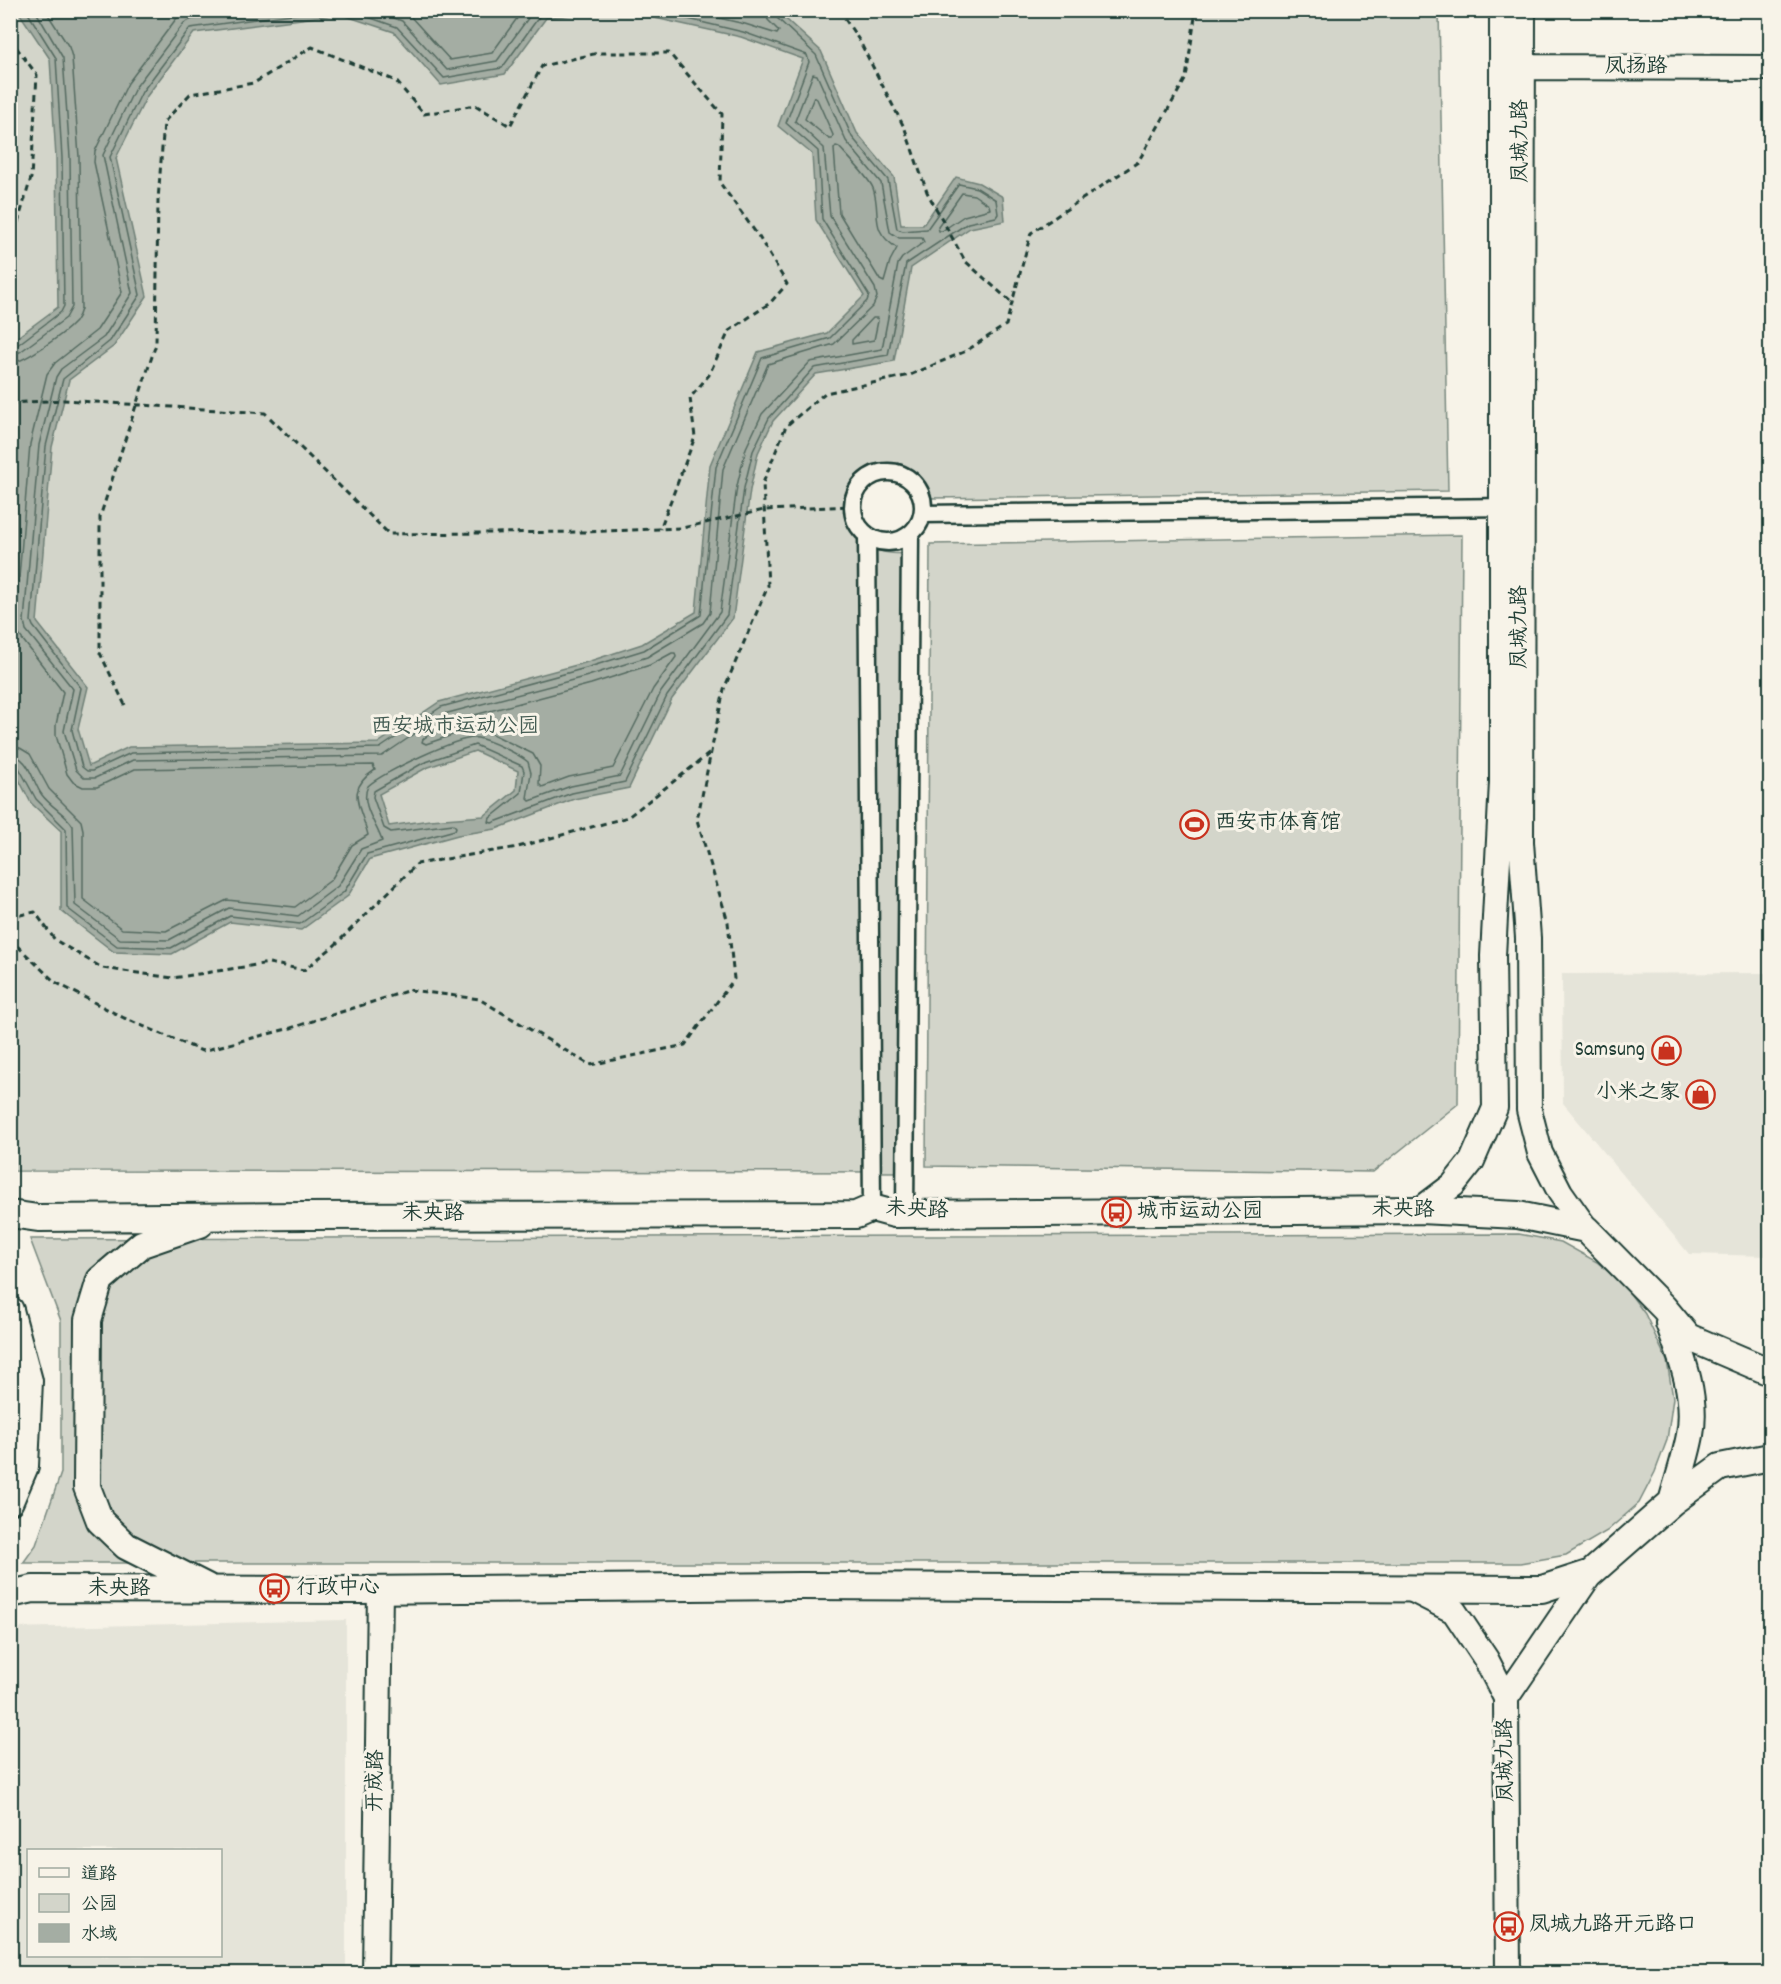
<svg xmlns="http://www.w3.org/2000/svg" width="1781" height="1984" viewBox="0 0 1781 1984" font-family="Dekko,'LXGW WenKai TC',sans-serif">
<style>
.built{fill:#e5e4d9;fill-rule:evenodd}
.green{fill:#d3d5ca;stroke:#79897f;stroke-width:1.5}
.water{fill:#a4ada3;stroke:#6f8077;stroke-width:1.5;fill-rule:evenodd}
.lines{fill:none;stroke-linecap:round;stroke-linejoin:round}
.shore{stroke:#546a60;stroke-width:1.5}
.street-casing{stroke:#1f3d34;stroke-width:21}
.secondary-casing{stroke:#1f3d34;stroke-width:28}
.primary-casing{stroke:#1f3d34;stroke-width:30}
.path{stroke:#1f3d34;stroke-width:3;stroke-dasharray:6 4.5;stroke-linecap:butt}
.street{stroke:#f7f3e8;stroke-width:16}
.secondary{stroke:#f7f3e8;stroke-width:24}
.primary{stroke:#f7f3e8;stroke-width:26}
.labels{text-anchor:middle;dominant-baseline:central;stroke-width:6;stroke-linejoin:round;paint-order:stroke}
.street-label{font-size:21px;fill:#1f3d34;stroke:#f7f3e8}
.park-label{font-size:21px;fill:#435b52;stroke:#f7f3e8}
.poi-label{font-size:21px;fill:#1f3d34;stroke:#f7f3e8;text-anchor:start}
</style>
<rect width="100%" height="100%" fill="#f7f3e8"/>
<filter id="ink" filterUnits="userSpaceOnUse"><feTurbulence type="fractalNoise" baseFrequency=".0167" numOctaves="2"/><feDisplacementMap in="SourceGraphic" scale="12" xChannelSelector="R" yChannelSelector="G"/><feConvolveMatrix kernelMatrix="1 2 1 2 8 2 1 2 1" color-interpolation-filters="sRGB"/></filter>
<g filter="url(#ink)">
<!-- built -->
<path class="built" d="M1770 973V1256L1689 1254 1563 1103 1562 974Z
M346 1620V1973H11V1628ZM28 1850H220V1956H28Z"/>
<!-- green -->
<path class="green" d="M11 11H1439L1448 491 931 498C912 467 908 467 873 464 868 467 862 471 858 475 836 498 847 537 874 549 886 555 904 553 916 555L915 1172 11 1171Z
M1462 535 1458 1104 1373 1172 926 1166 930 544Z
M1519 1234 1561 1242 1597 1262 1623 1284 1645 1314 1667 1361 1673 1398 1667 1440 1655 1472 1639 1503 1607 1531 1566 1555 1520 1563H23L36 1545 61 1473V1321L30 1239Z
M10 1352 15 1390 11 1455H10Z"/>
<!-- water -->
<path class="water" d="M18 11H606L546 18 505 74 441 85 394 32 340 14 194 33 147 96 116 158 147 296 114 346 69 380 52 447 37 622 88 687 78 729 89 766 129 747 378 743 439 702 584 663 642 644 696 612 710 465 758 352 827 333 864 296 816 220 812 154 778 126 803 59 741 37 623 11H777L821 51 857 133 894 177 901 225H923L956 177 979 183 1003 197 1005 221 970 228 911 268 894 361 816 374 773 421 758 453 750 490 733 618 672 699 629 788 574 799 496 829 458 835 370 859 348 896 301 930 230 922 172 954 114 952 61 911V831L31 803 11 764V342L58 307 56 158 50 59ZM475 751 518 771 516 790 484 816 430 820 389 826 379 794 426 768Z"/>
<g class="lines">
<!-- shore -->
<path class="shore" d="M322 10 190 28 142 92 110 157 140 295 110 341 63 379 46 446 31 621 33 626 81 688 72 730 82 767 87 771H92L131 753 380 748 441 707 586 668 644 650 701 615 716 467 762 358 830 338 867 301 869 295 822 219 818 151 786 123 809 62 807 55 743 32 650 10
M348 10 397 27 444 78 502 68 541 14 556 10
M373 10 402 21 447 70 497 61 534 10
M402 10 410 16 450 60 492 53 523 10
M684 10 745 24 777 34 779 31 768 20 766 10
M814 97 817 99 833 135 832 139H829L805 119Z
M836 146 839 147C847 156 869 178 873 188 882 215 868 229 897 248L890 261 884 282 880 280 839 213 834 149Z
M962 193 974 195 989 205 990 209 964 216 942 231H939L938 227Z
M873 318H877L878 321 874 340 852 344V340Z
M10 347 16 346 61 312 64 306 62 158 56 58 26 10
M10 354 20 352 66 318 72 307 70 157 63 58 35 10
M10 363C24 363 65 333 75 322 78 318 80 314 81 309L79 157 72 57 69 47 45 10
M672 653H675L676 657 653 689 613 768 569 777 542 787 539 784 540 766 533 754 484 730 470 729 426 744 422 742 423 739 448 722 591 684 650 665Z
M10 746 20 748 30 754 49 789 81 821 83 830V899L122 929 166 931 227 900 295 907 331 880 352 845 368 835C361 806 344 790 375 770L373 765 135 769 97 787H83L73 782 67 774 56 735V725L63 692 19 635 15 627 30 444 47 374 55 363 97 330 122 292 94 162 95 151 128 83 176 19 191 10
M10 755C30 756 32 782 42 795 51 807 66 814 73 826L75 905 120 939 169 940 229 908 298 916 338 886 361 849 382 841C378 826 359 804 368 786 381 773 461 735 478 738 489 740 519 754 528 762L531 773 527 798 530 801 571 786 620 776 661 692 720 612 737 486 746 448 762 414 810 362 882 349 898 264 902 258 924 242 922 238H899L890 232 881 183 846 141 817 75 813 74 795 121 824 148 830 216 875 288 877 297 873 306 834 344 768 364 723 469 710 613 703 623 647 657 588 676 444 714 382 756 133 760 95 778H84L76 770 64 731 73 689 26 630 24 621 39 445 56 377 61 369 104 337 132 293 103 155 135 88 184 23 192 19 262 10
M10 763 18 766 36 799 66 829 67 908 117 946 171 948 230 916 300 924 344 892 367 854 455 830 456 827 453 824 391 832 384 828 373 797 374 791 423 763 475 745 522 766 524 771 521 793 490 818 489 822 492 823 572 793 625 782 667 696 727 615 744 488 753 451 769 418 814 368 888 355 906 264 968 223 996 217 998 214 996 200 977 188 959 184 927 229 903 231 897 229 888 180 852 137 816 55 776 17 774 10"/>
<defs>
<path id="street" d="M853 507a35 35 0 1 1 70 0a35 35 0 1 1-70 0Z
M922 514 1511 507
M867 535 872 1208
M905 1214 910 534"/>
<path id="secondary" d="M1523 10 1521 842 1528 938 1529 1110 1540 1153 1560 1192 1586 1229
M1508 67 1770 68
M1420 1210 1453 1185 1472 1161 1495 1108 1493 956 1502 782V10
M1411 1589 1454 1611 1486 1659 1506 1698
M375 1974 380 1589
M1508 1974 1506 1698 1591 1573"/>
<path id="primary" d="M10 1214 38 1218 304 1216 856 1215 872 1208 894 1214 1420 1210 1518 1215 1586 1229 1664 1308 1688 1337 1770 1372
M200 1224 142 1244 100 1280 88 1320 87 1487 100 1521 126 1546 207 1587
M10 1310 29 1381 25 1466 10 1501
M1669 1323C1682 1358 1697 1396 1690 1435 1686 1457 1678 1480 1672 1502
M10 1594 33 1589 358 1590 800 1586 1542 1589 1591 1573 1672 1502 1720 1467 1770 1457"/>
</defs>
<!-- street casing -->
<use href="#street" class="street-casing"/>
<!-- secondary casing -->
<use href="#secondary" class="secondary-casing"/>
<!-- primary casing -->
<use href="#primary" class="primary-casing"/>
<!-- path -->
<path class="path" d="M839 10 859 40 905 129 927 192 965 261 1011 302
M10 39 37 75 31 178 10 249
M10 403 64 400 265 413 389 534 583 532 682 528 764 510 853 506
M125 705 100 653V517L156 344 158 200 164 122 190 94 254 83 312 47 396 81 424 114 475 105 510 126 542 66 598 53H669L722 114 720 183 759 237 787 284 770 303 729 331 709 375 690 398 695 437 660 529
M10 917 35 912 55 940 102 968 173 978 269 963 304 970 334 946 417 864 518 847 628 817 710 753
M10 939 55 982 124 1018 202 1051 291 1028 410 990 479 999 590 1065 685 1045 734 979 728 922 697 820 724 689 768 586 763 483 786 426 825 393 910 375 966 351 1006 325 1031 233 1138 162 1186 78 1196 10"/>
<!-- street -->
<use href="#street" class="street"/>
<!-- secondary -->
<use href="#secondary" class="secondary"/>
<!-- primary -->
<use href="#primary" class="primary"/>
</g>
</g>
<!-- icons -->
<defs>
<symbol id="stadium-ring" viewBox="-11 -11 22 22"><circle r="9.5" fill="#f7f3e8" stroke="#c8321e" stroke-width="1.5"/><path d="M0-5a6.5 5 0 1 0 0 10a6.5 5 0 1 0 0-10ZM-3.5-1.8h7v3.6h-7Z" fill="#c8321e"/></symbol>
<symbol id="shop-ring" viewBox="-11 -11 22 22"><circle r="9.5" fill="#f7f3e8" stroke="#c8321e" stroke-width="1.5"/><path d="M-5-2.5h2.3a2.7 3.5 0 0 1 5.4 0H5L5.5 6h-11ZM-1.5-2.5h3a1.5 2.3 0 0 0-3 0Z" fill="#c8321e"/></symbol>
<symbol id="bus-ring" viewBox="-11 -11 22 22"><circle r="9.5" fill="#f7f3e8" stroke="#c8321e" stroke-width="1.5"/><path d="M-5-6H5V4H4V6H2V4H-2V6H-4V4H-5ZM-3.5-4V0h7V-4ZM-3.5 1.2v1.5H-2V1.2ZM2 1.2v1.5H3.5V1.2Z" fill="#c8321e"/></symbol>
</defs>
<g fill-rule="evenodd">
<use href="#stadium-ring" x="1178" y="808" width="33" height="33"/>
<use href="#shop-ring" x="1650" y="1034" width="33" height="33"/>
<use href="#shop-ring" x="1684" y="1078" width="33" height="33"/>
<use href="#bus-ring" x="1100" y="1196" width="33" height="33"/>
<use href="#bus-ring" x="258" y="1572" width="33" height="33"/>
<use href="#bus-ring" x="1492" y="1910" width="33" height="33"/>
</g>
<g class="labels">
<!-- street labels -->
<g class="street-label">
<text x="1636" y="68">凤扬路</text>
<text transform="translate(1522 141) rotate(-90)">凤城九路</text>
<text transform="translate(1521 627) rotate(-90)">凤城九路</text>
<text transform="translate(917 1211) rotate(3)">未央路</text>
<text transform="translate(1403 1211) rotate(1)">未央路</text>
<text x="433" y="1215">未央路</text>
<text x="119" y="1590">未央路</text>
<text transform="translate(1507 1760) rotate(-91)">凤城九路</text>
<text transform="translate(377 1781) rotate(-89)">开成路</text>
</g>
<!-- park labels -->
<g class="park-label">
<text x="455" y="728">西安城市运动公园</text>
</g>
<!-- poi labels -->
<g class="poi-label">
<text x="1215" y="824">西安市体育馆</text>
<text x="1645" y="1051" text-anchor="end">Samsung</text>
<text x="1680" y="1094" text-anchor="end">小米之家</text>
<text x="1137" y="1213">城市运动公园</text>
<text x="296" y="1589">行政中心</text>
<text x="1529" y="1926">凤城九路开元路口</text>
</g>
</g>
<!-- margin -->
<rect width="1781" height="1984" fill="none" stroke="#f7f3e8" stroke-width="36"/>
<rect x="18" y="18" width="1745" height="1948" fill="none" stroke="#1f3d34" stroke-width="2" filter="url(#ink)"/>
<!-- legend -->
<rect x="27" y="1849" width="195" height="108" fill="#f7f3e8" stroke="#a1aaa0" stroke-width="1.5"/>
<rect x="39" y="1868" width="30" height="9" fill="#f7f3e8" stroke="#a1aaa0" stroke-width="1.5"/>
<text x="81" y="1879" font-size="18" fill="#1f3d34">道路</text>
<rect x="39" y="1894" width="30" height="18" fill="#d3d5ca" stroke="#a1aaa0" stroke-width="1.5"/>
<text x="81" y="1909" font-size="18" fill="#1f3d34">公园</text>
<rect x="39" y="1924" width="30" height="18" fill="#a4ada3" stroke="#a1aaa0" stroke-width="1.5"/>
<text x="81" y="1939" font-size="18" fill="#1f3d34">水域</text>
</svg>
